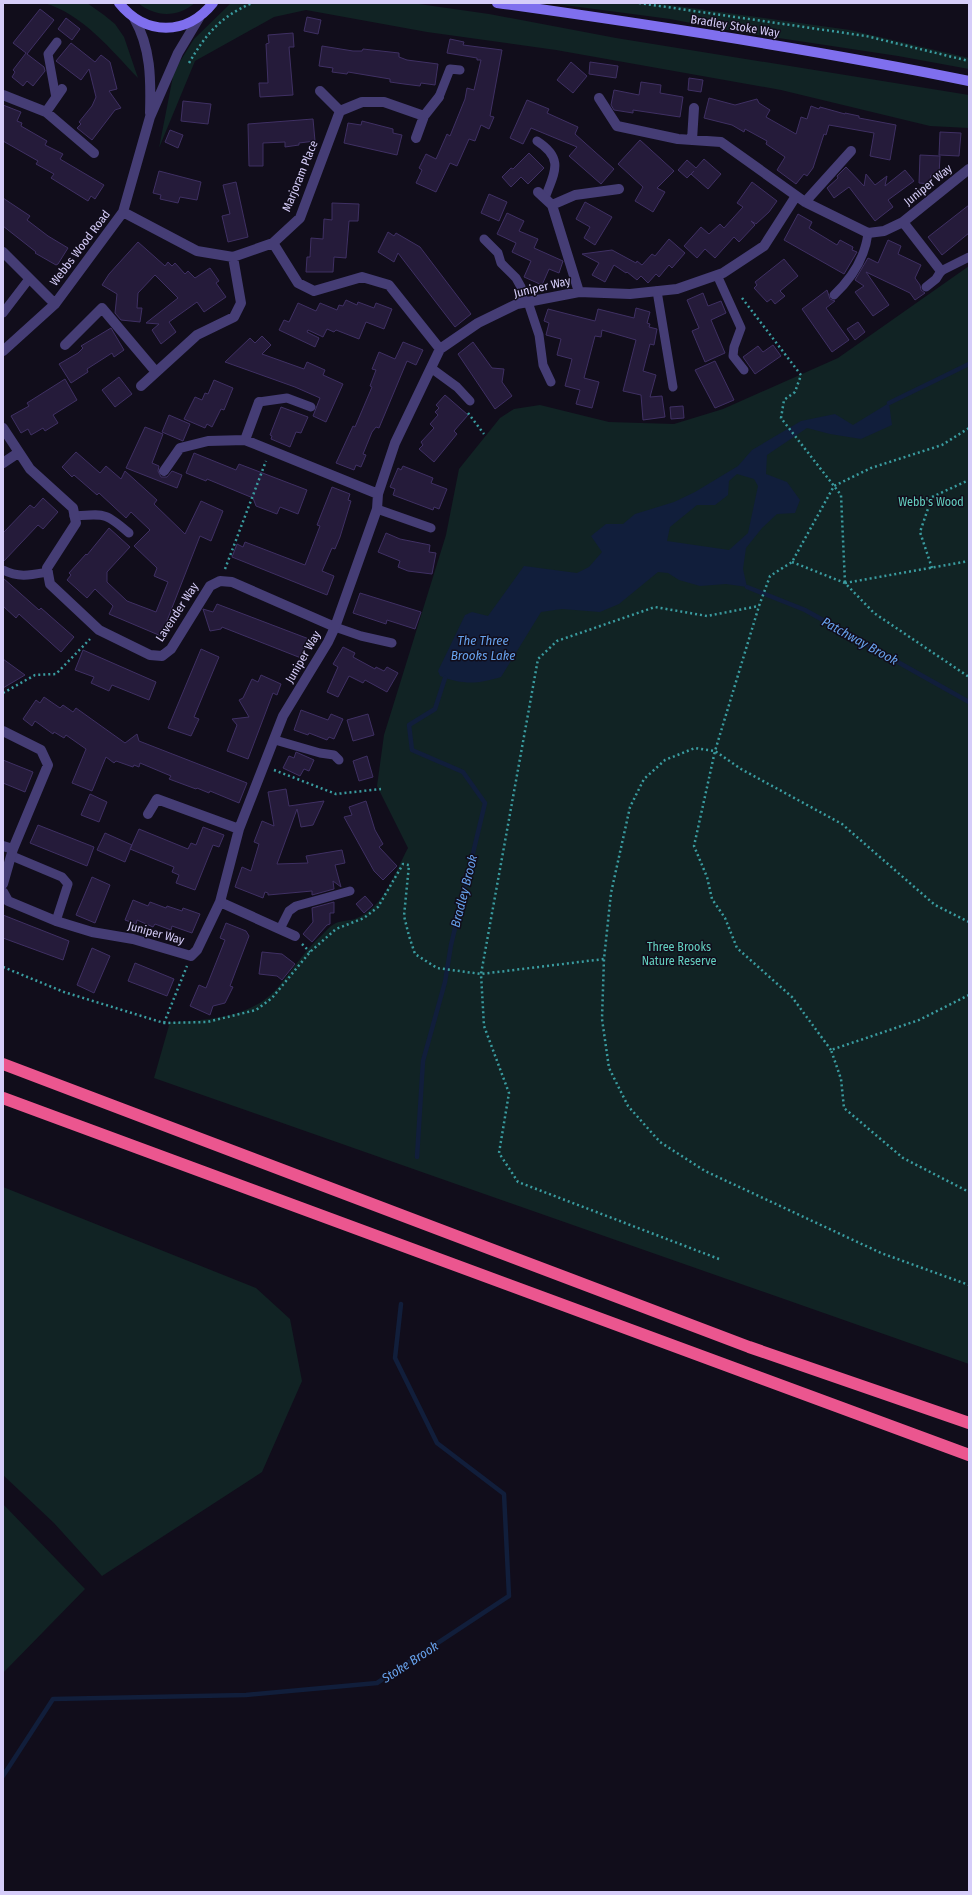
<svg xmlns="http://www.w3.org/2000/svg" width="972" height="1895" viewBox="0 0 972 1895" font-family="'Fira Sans Condensed',sans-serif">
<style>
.green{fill:#112324}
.water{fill:#111e3b;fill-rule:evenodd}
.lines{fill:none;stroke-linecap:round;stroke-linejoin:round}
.stream{stroke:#111e3b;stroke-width:4.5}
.building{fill:#251b3a;stroke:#3f3063}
.path{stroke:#3a9ca0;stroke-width:2.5;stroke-dasharray:2 3;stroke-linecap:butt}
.lane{stroke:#453d75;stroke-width:9}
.street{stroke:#453d75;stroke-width:10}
.secondary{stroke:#7f6fee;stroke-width:10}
.highway{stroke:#eb568f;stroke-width:12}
.labels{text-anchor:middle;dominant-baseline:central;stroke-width:3;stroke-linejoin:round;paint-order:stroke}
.street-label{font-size:12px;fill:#d6cdf9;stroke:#110d1b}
.park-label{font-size:12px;fill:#63cfbf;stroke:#110d1b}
.water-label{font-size:13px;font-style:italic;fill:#67a2ed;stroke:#110d1b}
</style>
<rect width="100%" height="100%" fill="#110d1b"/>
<!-- green -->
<path class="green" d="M44 3H87L104 15 115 24 124 37 138 78C111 50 83 14 44 3Z
M138 3H195C177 18 155 17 138 3Z
M231 3H412L489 14 616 38 969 95V128L930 126 781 90 556 50 427 32 306 10 274 17 195 61 159 148 174 71 194 39Z
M549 3H656L850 30 969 58V69L898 56 738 32 670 19Z
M969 266V1364L154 1078 170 1022C208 1020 253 1018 279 986 293 969 306 949 322 935 326 931 331 925 336 923 343 920 351 921 357 918 384 907 395 872 408 848L377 786 384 735 446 535 459 469 500 418 514 409 540 405 609 422 674 424 723 409 838 358Z
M3 1187 256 1288 290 1319 302 1381 262 1472 102 1576 54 1523 3 1475Z
M3 1504 85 1589 3 1673Z"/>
<!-- water -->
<path class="water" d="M889 403 892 425 861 439 830 434 807 428 767 455 766 474 787 482 800 500 795 513 777 514 762 528 746 548 743 569 747 587 726 584 700 586 679 580 668 573 658 572 619 604 600 612 562 609 541 612 501 677C478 684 463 685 440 676L438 671 465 615 472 612 488 616 524 566 577 573 589 567 602 552 591 536 606 524H623L635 514 674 502 695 492 738 466 752 450 801 421 835 414 853 425ZM737 474 754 479 758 486 748 533 729 550 667 541 670 527 697 505H715L728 495 729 481Z"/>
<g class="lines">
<!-- stream -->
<path class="stream" d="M889 403 969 364
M747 587 805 610 969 702
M417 1157 423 1061 445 982 451 945 485 803 463 772 412 750 409 725 435 709 445 678
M3 1776 53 1699 246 1695 377 1683 509 1596 504 1494 437 1443 395 1358 401 1304"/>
</g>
<!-- building -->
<path class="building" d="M40 9 54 20 27 54 44 67 45 71 33 86 27 81 23 86 12 77 15 72 13 70 26 53 13 43Z
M307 17 321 20 318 34 304 31Z
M66 18 80 29 72 40 58 29Z
M293 33 294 47H289L293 95 260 97 259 83H268L266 44 269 43 268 35Z
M450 39 464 42 463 45 502 50 490 116 494 117 489 129 481 125 475 141 469 139 457 166 450 163 436 192 416 183 422 170 419 168 426 154 436 159 447 134 450 136 465 99 467 88 474 90 481 60H477V58L447 53Z
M71 43 95 62 101 55 110 62 117 89 109 91 121 108 115 110 92 140 77 128 81 124 79 122 92 106 96 97 89 69 81 80 56 61Z
M322 46 353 51H362L363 49 399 53V57L407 60 438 64 435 85 421 83 420 86 404 84 390 82V79L348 72 347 74 332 72 333 68 319 66Z
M571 62 587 76 573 93 557 80Z
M590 62 618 66 616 78 589 74Z
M689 78 703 80 701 92 688 90Z
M641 82 661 85 660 93 683 97 680 117 633 110V113L614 110 611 105 614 90 639 95Z
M709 98 735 105 757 99 759 103 770 110 766 117 796 134 801 117 807 119 811 106 819 109 820 107 845 114V113L859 116V118L896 125 890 160 870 156 874 133 829 125 826 135 824 134 813 168 807 176 804 174 796 184 777 170 785 157 766 144 767 141 745 129 744 132 732 125 704 118Z
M527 100 549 109 547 113 578 127 575 134 614 169 601 184 569 156 577 147 531 128 523 144 510 138Z
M183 101 211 104 208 124 181 121Z
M3 105 21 112 17 121 22 123 21 126 47 141 45 145 63 154 60 159 104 185 95 199 91 196 88 201 51 178 54 174 36 164 38 161 3 141Z
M313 119 315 141 299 143V145L285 147V142L263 143V166H249L248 124Z
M362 121 393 129V133L402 135 397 155 344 143 348 123 361 125Z
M170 130 183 135 178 148 165 142Z
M940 132 961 133 959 156 939 155Z
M640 140 674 171 657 188 665 192 653 212 635 201 643 187 618 164Z
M529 153 544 168 528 184 521 177 511 187 502 177 511 168 513 169Z
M920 155 940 156 939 175H931L930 184 919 183Z
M704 159 721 174 708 189 691 174 694 171 687 178 678 170 687 160 696 168Z
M846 167 864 186 866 174 875 185 887 176 885 186 905 170 914 181 888 200 893 207 875 221 849 187 834 198 827 188 838 178 837 176Z
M159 171 201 182 197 200 180 197 178 203 160 199 161 195 153 193Z
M236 182 248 237 228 242 222 216 230 214 223 185Z
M752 182 777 201 769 212 756 224 751 221 755 225 739 242 734 237 715 258 705 249 697 258 684 246 701 227 709 234 720 224 724 228 743 207 737 203Z
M489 194 507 202 499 221 481 213Z
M3 198 30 216 27 220 48 236 68 248 58 264 56 265 35 253 36 252 3 226Z
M585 202 612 217 595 245 584 238 590 227 576 219Z
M332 203 359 204 358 221H349L346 258 334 257 333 272H306L307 257H310L311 238 323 239 324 219 332 220Z
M969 205V233L942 255 928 237Z
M507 213 524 221 519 231 538 239 534 248 563 261 559 273 549 269 542 285 524 277 531 261 512 252 516 243 497 234Z
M798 214 812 222 809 228 837 245 840 240 853 247 852 250 857 252 844 274 784 240Z
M388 232 394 236 396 233 420 247 471 314 455 327 398 253 394 262 378 252Z
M669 239 685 253 672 268 669 265 659 277 656 274 648 283 641 276 637 280 627 272 626 273 614 265 605 282 592 275 599 263 582 254 612 250 636 263 637 261 642 265 652 254 655 256Z
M888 240 901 246 898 254 921 265 915 278 920 285 921 290 925 293 915 300 910 293 866 272 889 305 873 316 855 292 864 286 855 280 868 258 878 263Z
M138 242 165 266 168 262 172 266 175 263 185 274 188 271 195 278 210 268 219 281 216 283 226 297 204 312 197 302 169 322 176 332 161 344 152 330 159 324 146 323 178 298 155 275 138 293 137 308H142L140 322 121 320 115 313 117 294 102 285 109 274Z
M784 259 798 276 780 291 785 296 775 304 771 299 767 302 754 288 757 285 755 282Z
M827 290 830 299 835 301 826 308 849 340 832 352 802 309Z
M703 293 708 306 721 301 726 313 711 320 725 353 705 362 692 331 699 328 687 300Z
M346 300 357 305 358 302 374 308 376 303 392 309 384 329 366 322 359 339 336 330 334 332 327 329 323 337 308 330 307 332 319 338 315 347 279 330 284 320 289 322 298 303 316 311 320 303 337 310 339 305 343 306Z
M636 308 650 312 647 323 650 324 649 327 657 329 654 345 650 344 643 371 656 375 650 397 662 396 665 417 643 420 641 395 623 391 636 340 602 330 601 337 595 336 584 378 599 382 592 408 576 404 580 390 565 386 572 359 557 355 561 339 546 335 549 323 544 321 548 309 595 321 598 309 634 318Z
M858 322 865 332 855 340 847 329Z
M111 328 124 350 114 357 112 353 87 369 88 372 71 383 59 364 78 353 83 348 81 346Z
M262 336 271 345 262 354 304 369 307 362 325 370 323 375 343 384 326 422 313 416 320 398 295 387 225 362 250 338 255 343Z
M403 342 423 350 416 365 407 361 379 428 376 427 372 432 363 454 366 455 361 467 356 465 354 470 336 463 353 426 355 427 372 387 370 386 376 370 372 369 379 352 395 359Z
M473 342 492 368 504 369 502 382 512 396 495 409 458 354Z
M773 345 781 356 755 374 743 357 758 346 763 352Z
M715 361 734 400 715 408 695 370Z
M119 377 132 394 115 407 102 390Z
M65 379 77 400 53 415 58 423 45 431 43 428 31 435 28 429 21 433 11 416 29 406 27 403Z
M214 380 233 388 224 410 221 409 212 427 207 424 205 428 184 419 195 397 202 400 205 393 208 394Z
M445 395 468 415 454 431 457 434 434 462 419 449 423 445 421 442 434 428 430 424 438 415 435 412 439 408 436 405Z
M683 406 684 418 671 419 670 407Z
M281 407 308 417 301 433 296 432 290 447 271 439 272 436 270 435Z
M169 415 190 424 183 441 162 432Z
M145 427 163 434 152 463 159 466 158 471 161 477H167L172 471 182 475 177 488 126 468Z
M76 452 100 473 106 466 121 479 125 471 157 500 154 504 185 534 201 501 223 511 211 541 200 536 161 636 109 614 113 606 95 589 87 598 67 580 71 575 69 573 86 554 87 555 109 528 130 547 107 572V582L127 601 156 612 168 582 154 576 157 568 134 546 150 530 131 512 126 518 99 493 97 495 74 475 72 477 62 467Z
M194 453 236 470 239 464 307 490 298 514 280 507 277 514 256 506 253 498 207 479 206 481 186 473Z
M403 466 433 478 431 483 447 489 439 509 434 507 433 510 393 495 395 489 390 487 398 468 401 470Z
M332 487 350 494 348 500 351 501 340 537 335 549 332 548 322 571 334 576 327 595 232 557 237 544 243 547 245 542 305 565 320 526 317 525Z
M43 498 58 512 43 529 38 525 3 562V533L30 505 34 508Z
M386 533 400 539 430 545 429 552 436 553 432 574 408 571 398 567 400 561 378 552Z
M3 578 39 610 41 608 74 637 61 652 19 614 16 618 3 606Z
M360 593 421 612 415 629 387 620 386 624 353 613Z
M217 604 309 639 301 658 222 627 221 629 210 631 203 609 213 612Z
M343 647 355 653 353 657 375 669 376 667 384 671 387 667 398 673 387 692 365 680 363 683 349 676 338 697 327 692 338 667 333 664Z
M201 649 219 657 194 717 199 719 191 736 168 728Z
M83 650 156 682 149 700 112 685 109 691 91 683 94 677 75 670Z
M3 659 25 675 3 688Z
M261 675 281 684 277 695 273 693 248 759 227 751 237 725 232 719 249 717 239 700 243 698 252 679 258 682Z
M44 697 60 708 63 705 73 712 76 708 125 743 137 734 139 741 247 783 239 803 210 791 209 793 197 788 196 789 169 779 171 776 140 763 139 767 134 765 133 767 116 761 114 763 106 757 92 791 72 783 86 749 66 735 64 738 54 732 53 734 35 721 32 726 23 719 36 700 40 703Z
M301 710 328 720 331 714 343 719 334 739 329 737 327 740 309 733 308 735 294 730Z
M368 714 374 735 353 741 347 720Z
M296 752 314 760 309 771 304 769 300 776 283 768 289 756 294 758Z
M367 756 373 777 359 781 353 761Z
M3 760 33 772 25 792 3 783Z
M286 789 289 806 324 801 313 825 301 827 297 809 277 864 308 863 306 856 342 850 345 863 335 865 341 887 333 881 334 889 312 895V891L268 895V893L265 892 263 898 235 887 242 867 251 871 259 844 254 842 262 821 274 826 268 792Z
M90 794 107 802 99 822 81 815Z
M366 801 375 830 383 844 379 847 397 866 383 880 374 871 344 817 352 815 349 807Z
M38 825 94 847 87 866 30 843Z
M203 827 224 835 219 847 213 845 195 890 176 883 179 875 172 872 174 867 130 849 139 829 188 849 191 843 196 845Z
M105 833 132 845 125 862 97 850Z
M92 877 110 885 95 923 76 915Z
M365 896 373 905 364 913 356 904Z
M133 900 148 906 150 902 166 908 167 906 182 911 183 908 200 914 192 933 172 926 171 930 155 924 153 927 137 920 136 924 125 920Z
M334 902V913H330V924L327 925 312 942 303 934 313 922 312 908Z
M3 915 69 941 63 960 3 938Z
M226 923 246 931 249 936 230 986 233 987 225 1003 213 1006 210 1015 190 1006 199 985 206 988 225 940 220 938Z
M92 948 110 956 94 993 77 985Z
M262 952 282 954 295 964 282 980 277 976 259 974Z
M135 963 174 979 167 996 128 981Z"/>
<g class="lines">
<!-- path -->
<path class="path" d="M639 3 866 36 969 61
M189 63C206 34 220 17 252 3
M742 298 801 375 795 392 784 400 781 418 841 495 845 583
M468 413 484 434
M792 562 845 583 874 613 969 677
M932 568 920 532 932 497 969 480
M225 569 266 461
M845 583 969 561
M3 693 35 675 56 674 90 639
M274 770 336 794 381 789
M969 922 935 905 842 824 741 769 715 751 695 748 665 760 644 779 630 807 611 893 604 959 602 1019 609 1068 628 1106 660 1142 705 1171 881 1253 969 1285
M302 944 310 952
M3 967 64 992 164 1023 207 1022 256 1010 272 998 310 952 336 929 364 918 378 907 403 864 409 865 404 916 409 936 415 954 437 968 481 974 604 959
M969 995 919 1020 831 1050 841 1079 844 1108 903 1158 969 1192
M164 1023 187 966
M831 1050 792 997 737 948 725 918 712 899 707 877 694 846 715 751 759 606 770 576 792 562 834 486 871 468 942 445 969 428
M719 1259 518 1182 499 1153 509 1093 484 1026 481 974 538 659 557 641 655 607 707 616 759 606"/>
<!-- lane -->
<path class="lane" d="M439 97 450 69 460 70
M56 98 48 54 57 42
M537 141C565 159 554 173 545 198
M484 239 498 253 501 263 516 278 521 287 524 303
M717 275 741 328 734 347 733 356 744 370
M926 287 936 279 941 271 969 257
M657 291 673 387
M834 295C852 278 865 258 868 233
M528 302 539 335 543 365 551 382
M3 313 29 279
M431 368 457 387 470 401
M259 402 287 398 311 407
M377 509 431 528
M74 516C105 514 105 512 129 533
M3 570C19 578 31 575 48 572
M335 627 361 636 392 643
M275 740 320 753 334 755 339 760
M12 856 62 877 68 884 56 921
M280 929 289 911 296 906 350 891"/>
<!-- street -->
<path class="street" d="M134 18C151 48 151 79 150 113
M320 91 340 111
M3 95 46 112 94 153
M599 98 617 126 678 139 721 142 805 202 868 233 884 231 903 222 969 169
M46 112 62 89
M416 138 424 116 439 97
M692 140 694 108
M538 192 552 205
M805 202 851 151
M123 212 197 251 233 257 273 243 298 283 314 291 362 277 389 285 440 349
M903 222 941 271
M273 243 300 218 340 111 362 102H384L424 116
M3 252 55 304
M579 292 552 205 575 195 619 189
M65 345 102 308 156 372
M3 351 55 304 123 212 150 117 178 53 199 18
M141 386 197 335 234 317 241 303 233 257
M3 428 30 469 73 508 76 523 47 568 50 584 99 630 150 655 162 656 171 649 210 586 220 581 232 582 335 627
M245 440 259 402
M3 463 18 453
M164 471 180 448 208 441 245 440 378 494
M3 731 41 750 48 765 13 849 3 884
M148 814 157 799 239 829
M3 846 13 849
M3 892 8 901 56 921 92 932 133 939 191 956 197 950 220 902 239 829 283 716 328 642 335 627 377 509 378 494 395 443 440 349 478 323 517 304 579 292 630 294 677 289 723 273 764 246 796 196
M220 902 295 936"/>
<!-- secondary -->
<path class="secondary" d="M119 3C145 36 187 36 213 3
M497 3C655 25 813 49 969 81"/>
<!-- highway -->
<path class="highway" d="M3 1064 749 1347 969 1423
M3 1098 969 1455"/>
</g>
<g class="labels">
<!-- street labels -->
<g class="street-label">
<text transform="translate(735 26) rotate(9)">Bradley Stoke Way</text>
<text transform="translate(300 176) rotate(-68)">Marjoram Place</text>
<text transform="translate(928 185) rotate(-39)">Juniper Way</text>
<text transform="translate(80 248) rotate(-53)">Webbs Wood Road</text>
<text transform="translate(542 287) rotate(-13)">Juniper Way</text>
<text transform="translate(177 612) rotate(-57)">Lavender Way</text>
<text transform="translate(303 657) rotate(-60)">Juniper Way</text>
<text transform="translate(156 933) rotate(15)">Juniper Way</text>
</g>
<!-- park labels -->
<g class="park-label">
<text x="931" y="502">Webb's Wood</text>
<text x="679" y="947">Three Brooks<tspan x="679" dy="14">Nature Reserve</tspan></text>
</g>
<!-- water labels -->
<g class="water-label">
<text x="483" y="640">The Three<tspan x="483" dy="15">Brooks Lake</tspan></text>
<text transform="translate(860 641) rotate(29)">Patchway Brook</text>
<text transform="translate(464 891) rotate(-76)">Bradley Brook</text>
<text transform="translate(410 1662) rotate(-33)">Stoke Brook</text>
</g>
</g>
<!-- border -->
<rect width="972" height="1895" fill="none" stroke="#d6cdf9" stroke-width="8"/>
</svg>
